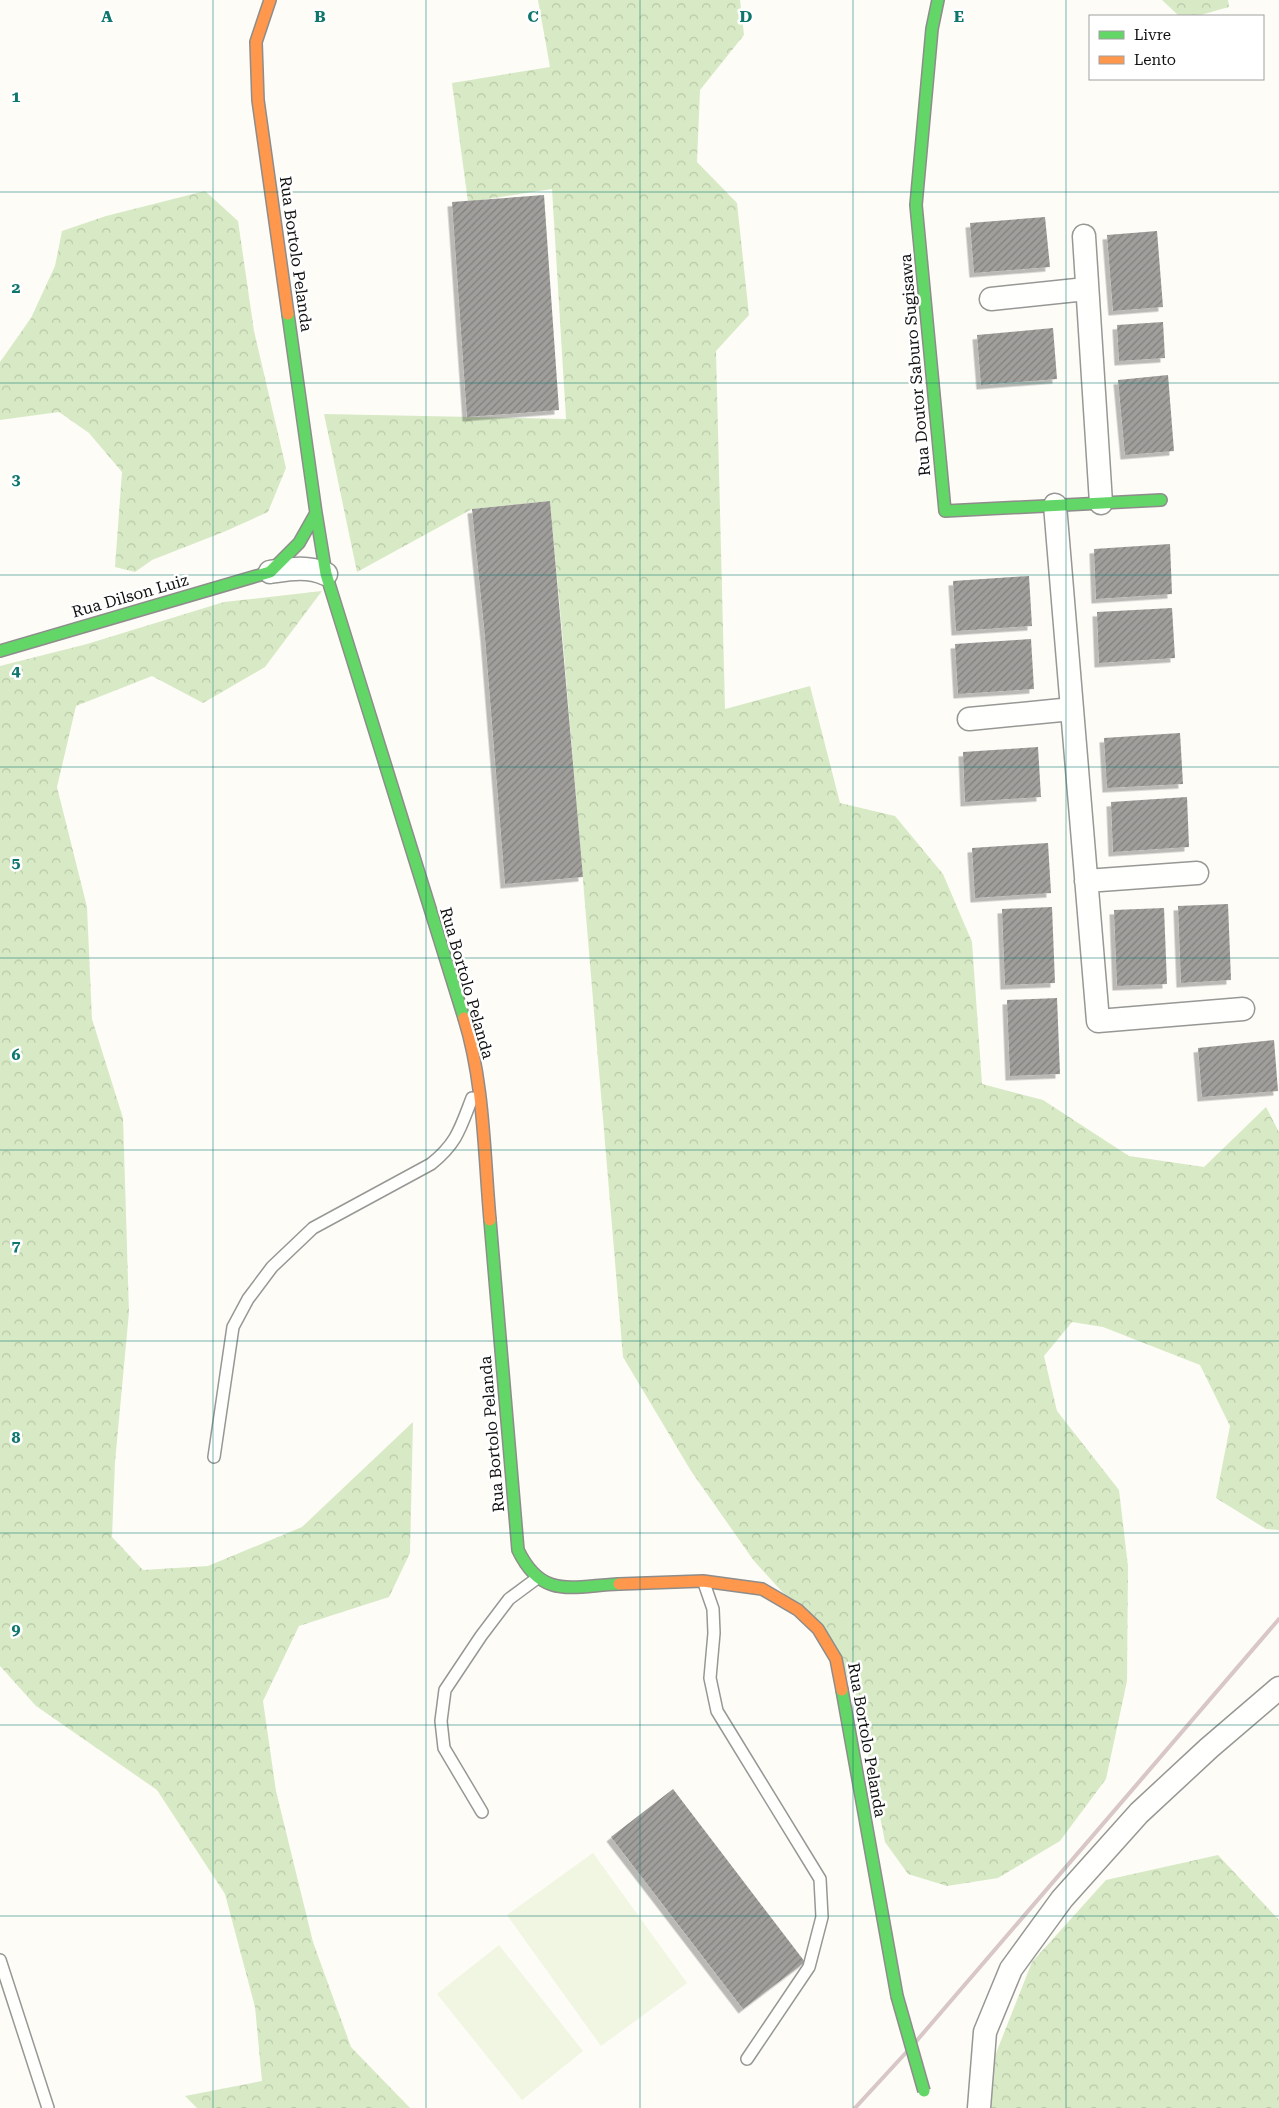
<svg xmlns="http://www.w3.org/2000/svg" width="1279" height="2108" viewBox="0 0 1279 2108" font-family="'Roboto Serif',serif">
<style>
.forest{fill:url(#forest-crowns)}
.pitch{fill:#f0f6e1}
.building{fill:url(#building-hatch);filter:url(#shadow)}
.lines{fill:none;stroke-linecap:round;stroke-linejoin:round}
.lane-casing{stroke:#979795;stroke-width:14}
.street-casing{stroke:#979795;stroke-width:25}
.fast-casing{stroke:#8e8d8b;stroke-width:14}
.slow-casing{stroke:#8e8d8b;stroke-width:14}
.lane{stroke:#fffffe;stroke-width:11}
.street{stroke:#fffffe;stroke-width:22}
.fast{stroke:#63d668;stroke-width:11}
.slow{stroke:#ff974d;stroke-width:11}
.rail{stroke:#d9c6c7;stroke-width:4}
.fast-bridge-casing{stroke:#8e8d8b;stroke-width:14;stroke-linecap:butt}
.fast-bridge{stroke:#63d668;stroke-width:11}
.grid{fill:none;stroke:#0f766e;stroke-width:1;stroke-opacity:0.55}
.labels{text-anchor:middle;dominant-baseline:central;stroke-width:5;stroke-linejoin:round;paint-order:stroke}
.street-label{font-size:16px;fill:#111;stroke:#fff}
.grid-label{font-size:16px;text-anchor:middle;font-weight:bold;fill:#0f766e;stroke:#fff;stroke-width:5;stroke-linejoin:round;paint-order:stroke}
</style>
<defs>
<pattern id="forest-crowns" width="20" height="18" patternUnits="userSpaceOnUse" patternTransform="scale(1.25)"><rect width="20" height="18" fill="#d8eac5"/><path d="M2 6a3 3 0 1 1 6 0M12 15a3 3 0 1 1 6 0" fill="none" stroke="#b8c8a8"/></pattern>
<pattern id="building-hatch" width="6" height="6" patternUnits="userSpaceOnUse" patternTransform="scale(1.25)"><rect width="6" height="6" fill="#a19f9c"/><path d="M-1 1l2-2M0 6l6-6M5 7l2-2" fill="none" stroke="#82807e"/></pattern>
<filter id="shadow"><feDropShadow dx="-4.5" dy="4.5" stdDeviation="0" flood-color="#0004"/></filter>
</defs>
<rect width="100%" height="100%" fill="#fdfcf7"/>
<!-- forest -->
<path class="forest" d="M538 0H740L744 35 700 90 697 162 737 203 749 315 716 351 725 709 810 686 840 803 895 816 943 874 972 942 982 1084 1043 1100 1129 1156 1204 1167 1266 1107 1279 1132V1530L1266 1529 1216 1498 1230 1426 1200 1365 1103 1327 1072 1322 1044 1356 1057 1411 1119 1490 1128 1566 1127 1681 1106 1779 1060 1841 998 1878 947 1886 908 1874 885 1842 868 1755 842 1657 754 1561 691 1471 623 1357 562 630 550 501 472 509 357 572 324 414 566 419 552 189 468 202 452 83 550 67Z
M1162 0H1228L1229 7 1197 16H1179Z
M205 191 238 221 254 331 286 468 268 512 226 531 152 560 135 572 115 567 122 472 89 433 59 412 0 420V362L31 318 55 266 62 231 106 216Z
M322 591 265 667 203 703 152 676 76 706 57 787 87 907 92 1019 123 1118 129 1312 115 1462 112 1537 143 1570 208 1566 302 1527 413 1422 410 1553 389 1597 299 1626 263 1701 276 1791 313 1942 351 2047 410 2108H197L185 2096 262 2081 255 2007 225 1894 157 1790 36 1706 0 1666V666L87 644 224 602Z
M1218 1855 1279 1920V2108H989L985 2081 1032 1962 1106 1880Z"/>
<!-- pitch -->
<path class="pitch" d="M593 1853 687 1983 601 2046 507 1915Z
M499 1945 583 2051 522 2100 437 1994Z"/>
<!-- building -->
<path class="building" d="M544 195 559 410 467 417 452 202Z
M1045 217 1050 267 974 273 970 223Z
M1157 231 1163 307 1113 311 1107 235Z
M1163 322 1165 358 1119 361 1117 325Z
M1053 328 1057 379 981 385 977 335Z
M1168 375 1174 451 1125 455 1118 380Z
M550 501 583 877 505 884 485 637 472 509Z
M1170 544 1172 594 1096 599 1094 549Z
M1029 576 1032 626 956 631 953 581Z
M1172 608 1175 658 1099 663 1097 612Z
M1031 639 1034 689 958 694 955 644Z
M1180 733 1183 784 1107 788 1104 738Z
M1038 747 1041 797 965 802 963 752Z
M1187 797 1189 847 1113 852 1111 802Z
M1048 843 1051 893 975 898 972 848Z
M1228 904 1231 980 1181 983 1178 906Z
M1052 907 1055 983 1005 985 1002 909Z
M1164 908 1167 984 1117 986 1114 910Z
M1057 998 1060 1074 1010 1076 1007 1000Z
M1274 1040 1278 1091 1202 1097 1198 1048Z
M673 1789 805 1962 743 2009 611 1837Z"/>
<g class="lines">
<defs>
<path id="lane" d="M214 1457 233 1327 248 1299 272 1267 313 1228 431 1164C457 1143 460 1129 472 1098
M704 1583 713 1609 714 1633 710 1678 717 1711 820 1879 822 1917 809 1967 747 2059
M482 1812 444 1748 441 1721 445 1690 481 1636 509 1599 536 1579
M0 1960 48 2108"/>
<path id="street" d="M1084 236 1101 503
M991 299 1086 289
M1055 505 1098 1021 1243 1009
M270 572C291 569 307 566 326 574
M969 719 1072 709
M1086 881 1197 873
M979 2108 985 2032 1011 1969 1062 1899 1139 1813 1209 1748 1279 1688"/>
<path id="fast" d="M938 0 932 29 916 205 945 511 1161 500
M316 513 326 574 464 1018
M0 651 270 572 299 543 316 513 288 314
M490 1220 518 1550C542 1600 572 1586 619 1584
M842 1690 897 1996"/>
<path id="slow" d="M270 0 256 42 258 100 288 314
M464 1018C484 1082 484 1153 490 1220
M619 1584 703 1581 762 1589 798 1610 818 1629 836 1659 842 1690"/>
</defs>
<!-- lane casing -->
<use href="#lane" class="lane-casing"/>
<!-- street casing -->
<use href="#street" class="street-casing"/>
<!-- fast casing -->
<use href="#fast" class="fast-casing"/>
<!-- slow casing -->
<use href="#slow" class="slow-casing"/>
<!-- lane -->
<use href="#lane" class="lane"/>
<!-- street -->
<use href="#street" class="street"/>
<!-- fast -->
<use href="#fast" class="fast"/>
<!-- slow -->
<use href="#slow" class="slow"/>
<!-- rail -->
<path class="rail" d="M855 2108 913 2045 1279 1619"/>
<defs>
<path id="fast-bridge" d="M897 1996 924 2091"/>
</defs>
<!-- fast-bridge casing -->
<use href="#fast-bridge" class="fast-bridge-casing"/>
<!-- fast-bridge -->
<use href="#fast-bridge" class="fast-bridge"/>
</g>
<!-- grid -->
<path class="grid" d="M213 0V2108M426 0V2108M640 0V2108M853 0V2108M1066 0V2108M0 192H1279M0 383H1279M0 575H1279M0 767H1279M0 958H1279M0 1150H1279M0 1341H1279M0 1533H1279M0 1725H1279M0 1916H1279"/>
<g class="labels">
<!-- street labels -->
<g class="street-label">
<text transform="translate(296 254) rotate(82)">Rua Bortolo Pelanda</text>
<text transform="translate(915 365) rotate(-95)">Rua Doutor Saburo Sugisawa</text>
<text transform="translate(130 596) rotate(-16)">Rua Dilson Luiz</text>
<text transform="translate(467 983) rotate(74)">Rua Bortolo Pelanda</text>
<text transform="translate(492 1434) rotate(-95)">Rua Bortolo Pelanda</text>
<text transform="translate(867 1740) rotate(80)">Rua Bortolo Pelanda</text>
</g>
</g>
<g class="grid-label">
<text x="107" y="22">A</text>
<text x="320" y="22">B</text>
<text x="533" y="22">C</text>
<text x="746" y="22">D</text>
<text x="959" y="22">E</text>
<text x="16" y="102">1</text>
<text x="16" y="293">2</text>
<text x="16" y="485">3</text>
<text x="16" y="676">4</text>
<text x="16" y="868">5</text>
<text x="16" y="1060">6</text>
<text x="16" y="1251">7</text>
<text x="16" y="1443">8</text>
<text x="16" y="1635">9</text>
</g>
<!-- legend -->
<rect x="1089" y="15" width="175" height="65" fill="#ffffff" stroke="#a0a0a0"/>
<rect x="1099" y="31" width="25" height="8" fill="#63d668" stroke="#a0a0a0"/>
<text x="1134" y="40" font-size="15" fill="#111111">Livre</text>
<rect x="1099" y="56" width="25" height="8" fill="#ff974d" stroke="#a0a0a0"/>
<text x="1134" y="65" font-size="15" fill="#111111">Lento</text>
</svg>
